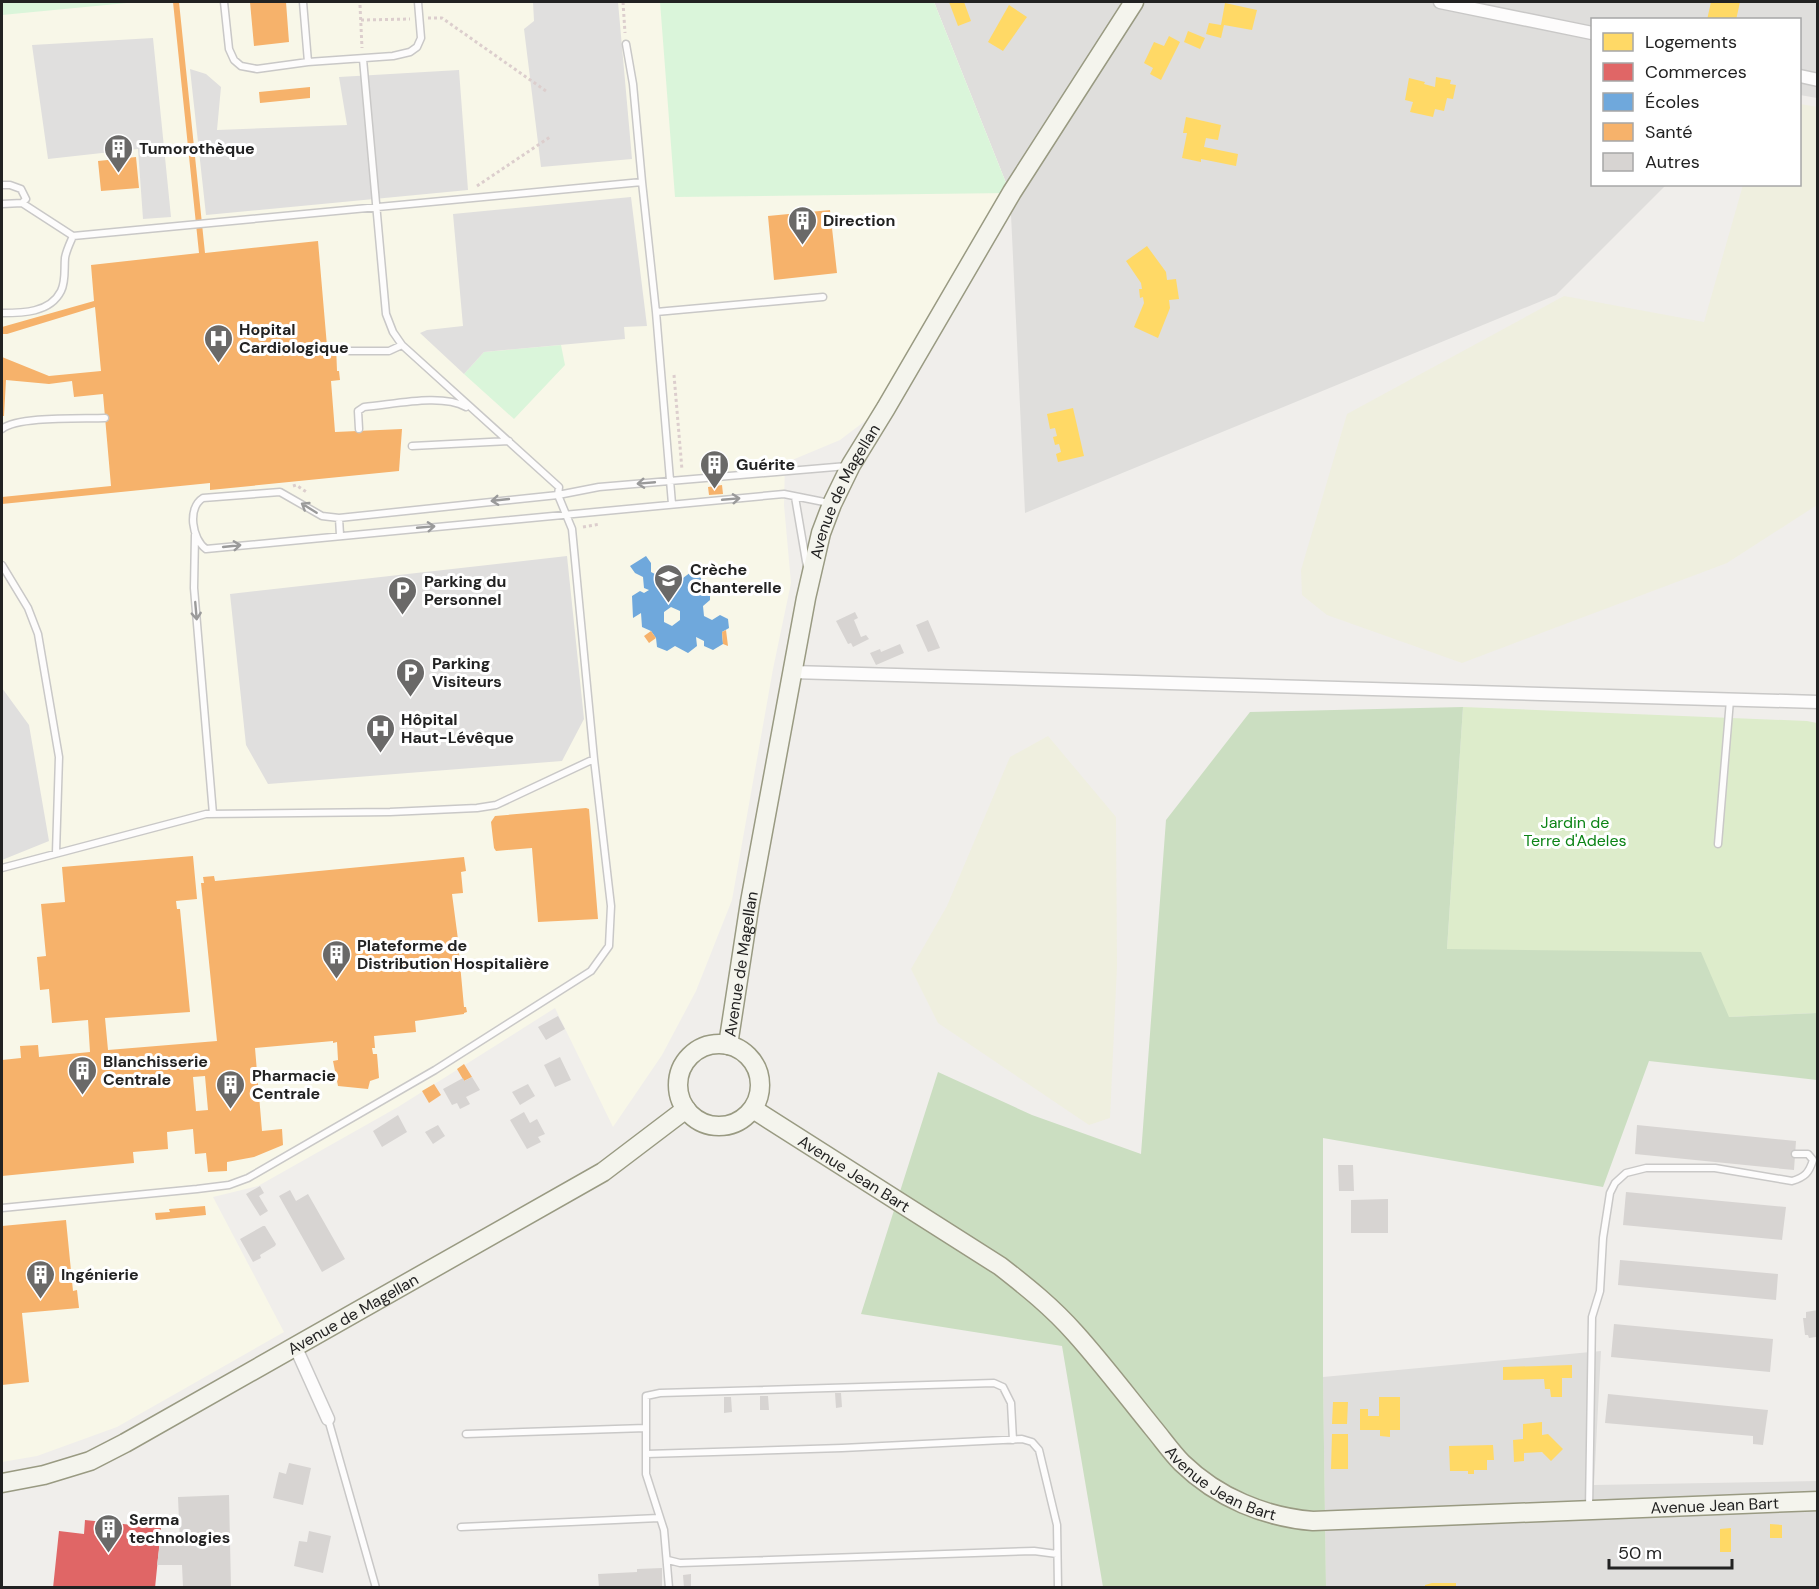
<svg xmlns="http://www.w3.org/2000/svg" width="1819" height="1589" viewBox="0 0 1819 1589" font-family="'DM Sans',sans-serif">
<style>
.residential{fill:#dfdedc}
.education{fill:#f8f7e8}
.farmland{fill:#efefdf}
.grass{fill:#ddeccb}
.forest{fill:#cbdec1}
.park{fill:#daf5da}
.parking{fill:#e0dfde}
.homes{fill:#ffd966}
.shops{fill:#e06666}
.schools{fill:#6fa8dc;fill-rule:evenodd}
.health{fill:#f6b26b;fill-rule:evenodd}
.building{fill:#d7d4d2}
.lines{fill:none;stroke-linecap:round;stroke-linejoin:round}
.lane-casing{stroke:#c9c8c7;stroke-width:9}
.street-casing{stroke:#c9c8c7;stroke-width:15}
.secondary-casing{stroke:#999a82;stroke-width:21}
.path{stroke:#dccecd;stroke-width:3;stroke-dasharray:3 3;stroke-linecap:butt}
.lane{stroke:#fdfcfc;stroke-width:6}
.street{stroke:#fdfcfc;stroke-width:12}
.secondary{stroke:#f4f4ed;stroke-width:18}
.oneway{stroke:#9a9a9a}
.labels{text-anchor:middle;dominant-baseline:central;stroke-width:6;stroke-linejoin:round;paint-order:stroke}
.poi-label{font-size:16px;font-weight:bold;fill:#222;stroke:#fff;text-anchor:start}
.street-label{font-size:16px;fill:#222;stroke:#fff}
.park-label{font-size:16px;fill:#0c8416;stroke:#fff}
</style>
<rect width="100%" height="100%" fill="#f0eeeb"/>
<!-- residential -->
<path class="residential" d="M934 2H1817V98L1800 95V20H1592V184L1666 185 1556 295 1025 513 1010 193Z
M1601 1351 1594 1485 1817 1481V1587H1326L1323 1377Z"/>
<!-- education -->
<path class="education" d="M2 2H934L1010 193 869 418 840 440 785 463 784 505 791 583 773 669 732 900 696 991 662 1055 613 1127 555 1008 398 1107 258 1186 213 1197 284 1332 117 1427 37 1456 2 1462Z"/>
<!-- farmland -->
<path class="farmland" d="M1800 104 1818 107 1817 505 1727 563 1462 663 1327 615 1302 595 1301 570 1347 414 1564 296 1704 322 1743 185 1800 184Z
M1048 736 1116 817 1117 966 1110 1118 1089 1125 938 1023 911 969 947 906 1010 757Z"/>
<!-- grass -->
<path class="grass" d="M1463 707 1807 721 1817 723V1013L1729 1017 1447 949Z"/>
<!-- forest -->
<path class="forest" d="M1463 707 1447 949 1701 952 1729 1017 1817 1013V1080L1649 1061 1603 1187 1323 1138V1377L1326 1587H1103L1062 1346 861 1314 938 1072 1032 1115 1141 1154 1166 820 1250 712Z"/>
<!-- park -->
<path class="park" d="M2 2H127V3L2 15Z
M660 2H934L1010 193 675 197Z
M561 345 565 365 514 419 464 374 484 352Z"/>
<!-- parking -->
<path class="parking" d="M533 2H618L632 159 541 167 524 29 534 21Z
M153 38 171 217 143 219 138 149 48 159 32 45Z
M190 69 206 74 221 87 217 130 347 125 339 77 459 70 468 190 206 215Z
M631 197 647 326 624 327 625 339 484 352 464 374 420 333 427 330 463 326 453 214Z
M567 556 584 719 562 761 268 784 246 745 230 594Z
M2 688 29 725 49 841 2 860Z"/>
<!-- homes -->
<path class="homes" d="M949 2H964L971 21 958 26Z
M1711 2H1740L1736 20H1707Z
M1225 3 1257 10 1252 30 1224 25 1221 38 1206 34 1209 23 1221 25Z
M1009 5 1027 17 1003 51 988 42Z
M1188 31 1205 38 1200 49 1184 42Z
M1169 36 1180 42 1161 80 1150 74 1153 68 1144 63 1154 42 1164 46Z
M1436 77 1451 80 1450 84 1456 85 1453 99 1447 98 1444 111 1435 109 1433 117 1410 112 1413 102 1405 100 1409 78 1425 82 1424 84 1435 87Z
M1186 117 1221 125 1218 140 1206 138 1204 147 1238 154 1236 166 1201 159V162L1182 158 1187 133H1183Z
M1147 246 1166 272 1167 280 1176 279 1179 299 1169 300 1170 308 1158 338 1134 327 1144 303 1143 297 1140 298 1139 289H1142L1141 283 1126 261Z
M1073 408 1084 456 1058 462 1056 454 1061 452 1059 444 1055 445 1053 437 1057 436 1055 428 1050 429 1047 414Z
M1572 1365V1378H1562V1397H1551L1550 1389H1545L1544 1379 1503 1380V1367Z
M1379 1397H1400V1430H1390V1437L1380 1436V1430H1360V1409H1368V1416H1379Z
M1333 1402H1348L1347 1424H1332Z
M1542 1422V1435L1548 1434 1563 1449 1551 1461 1542 1452 1524 1453V1461L1514 1462 1513 1440 1523 1439V1424Z
M1332 1434H1348V1469H1331Z
M1493 1445 1494 1460H1487V1470H1474V1474H1468V1471H1450L1449 1446Z
M1770 1524 1782 1525V1538H1770Z
M1731 1528V1552H1720V1529Z
M1432 1583H1456V1588H1425V1585Z"/>
<!-- shops -->
<path class="shops" d="M85 1520 161 1528 155 1588H53L59 1531 84 1534Z"/>
<!-- schools -->
<path class="schools" d="M646 556 651 563V572L661 577 669 571 679 576V581L683 583V578L691 572 701 578V587L710 591V600L703 606 704 616 712 620 720 615 728 619 729 628 722 632 723 644 713 650 704 646V641L696 637 697 646 688 653 675 646 667 651 657 647 656 638 651 631 642 627 641 613 633 618 632 596 640 591 644 593 649 590 644 588 643 577 635 573 630 566ZM671 607 680 611V620L672 626 664 622V612Z"/>
<!-- health -->
<path class="health" d="M173 2H179L205 253 318 241 327 346 336 345 337 371H339L340 380 331 381 335 432 402 429 399 471 210 490V483L2 504V497L111 486 103 394 74 397 72 381 49 384 6 380 4 416H2V357L49 376 101 371 95 307 7 334H2V327L94 301 91 265 199 253Z
M250 2H286L289 42 254 46Z
M310 87V98L260 103 259 92Z
M136 157 139 188 101 191 98 161Z
M830 210 837 273 774 280 768 216Z
M722 485 723 494 709 495 708 487Z
M726 630 728 646 723 644 722 632Z
M651 631 656 638 649 643 644 636Z
M586 808 589 809 598 919 538 922 532 848 496 851 494 848 491 822 495 816Z
M193 856 197 899 176 901 177 909H180L190 1012 105 1018 108 1050 217 1041 201 883H204L203 877 214 876 215 881 464 857 466 871 461 872 463 893 452 894 459 947H461L462 953H459L464 1007H466L467 1012 464 1013V1014L415 1021 416 1032 374 1036 375 1048H372L373 1054H377L379 1078 370 1081 368 1089 338 1086 333 1061 338 1060 337 1042 333 1043V1041L255 1048 262 1131 282 1129 283 1145 254 1157 227 1162V1171L208 1172 206 1153 195 1154 193 1129 167 1132 168 1149 133 1152 134 1163 2 1176V1060L21 1058 20 1046 38 1045 39 1057 90 1052 88 1020 52 1023 49 989 40 990 37 957 46 956 41 904 65 902 62 867ZM205 1076 208 1110 196 1111 193 1077Z
M464 1064 472 1077 464 1081 457 1069Z
M434 1084 441 1095 429 1103 422 1091Z
M205 1206 206 1215 156 1220 155 1213 170 1212 169 1209Z
M66 1220 73 1291 77 1290 79 1308 22 1313 29 1382 2 1385V1226Z"/>
<!-- building -->
<path class="building" d="M855 612 858 618 854 620 861 637 866 635 869 639 853 647 851 643 848 644 836 621Z
M928 620 940 648 928 652 916 625Z
M900 644 904 653 876 665 870 653 880 649 881 652Z
M558 1016 565 1029 546 1040 538 1027Z
M560 1057 571 1080 555 1087 544 1065Z
M472 1077 480 1090 466 1097 470 1104 460 1109 457 1103 452 1105 443 1089 463 1078 464 1081Z
M528 1084 535 1096 520 1105 512 1092Z
M524 1112 530 1123 537 1119 545 1134 538 1137 541 1142 527 1149 510 1120Z
M398 1115 407 1132 382 1147 373 1131Z
M438 1125 445 1136 433 1144 425 1132Z
M1637 1125 1796 1141 1794 1170 1635 1154Z
M1338 1165H1353L1354 1191H1339Z
M260 1186 264 1193 259 1196 268 1211 260 1216 246 1194Z
M290 1190 296 1201 308 1194 345 1259 322 1272 279 1196Z
M1626 1192 1786 1207 1782 1240 1623 1225Z
M1388 1199V1233H1351V1200Z
M263 1226H265L276 1244 275 1246 260 1255 261 1258 253 1262 240 1239Z
M1620 1260 1778 1274 1776 1300 1618 1285Z
M1818 1310 1816 1337 1809 1338 1808 1335H1805L1803 1318H1806V1312Z
M1614 1324 1773 1339 1770 1372 1611 1357Z
M835 1393H841L842 1407 836 1408Z
M1608 1394 1768 1410 1763 1445 1753 1444V1436L1605 1423Z
M760 1396H768L769 1410H760Z
M724 1397H731L732 1412 724 1413Z
M289 1463 311 1468 303 1505 273 1498 279 1472 286 1474Z
M229 1495 231 1588 183 1587 182 1565H157L160 1543H180L178 1497Z
M309 1531 331 1536 323 1573 294 1566 299 1541 307 1542Z
M662 1568V1588H599L598 1574 637 1572V1569Z
M691 1574V1588H684L683 1575Z"/>
<g class="lines">
<defs>
<path id="lane" d="M224 2 229 49 234 60 241 66 257 69 308 62 393 56 410 52 417 47 421 38 418 2
M303 2 308 62
M626 44 633 84 642 182
M2 185H10L21 189 26 199 22 203
M2 204 22 203 73 236
M656 312 823 297
M2 313C22 313 50 313 61 291 66 281 64 269 65 258 66 251 70 243 73 236L642 182 656 312 672 504
M350 351H389L402 345
M2 429C18 416 82 419 105 418
M359 429 358 411 364 407C392 405 441 393 466 407
M412 446 509 441
M795 497 807 567
M829 503 784 494 206 549C192 539 187 508 203 498L280 492 322 516 339 518 558 495 599 487 847 466
M339 518 340 535
M195 535 194 588 213 814
M2 565 28 608 38 634 59 757 56 853
M1718 844 1730 700
M2 868 206 814 390 812 477 808 496 805 594 759 572 529 558 495 559 487 402 345 393 332 386 314 363 59
M2 1208 197 1189 229 1185 248 1178 435 1070 591 971 609 946 611 906 594 759
M328 1419 376 1588
M466 1434 646 1428
M646 1454 842 1448 1022 1439 1032 1442 1039 1450 1057 1525 1058 1588
M1589 1509 1592 1317 1600 1291 1603 1238 1610 1193 1615 1183 1626 1173 1646 1168H1715L1792 1181C1805 1177 1809 1173 1813 1160L1808 1154H1795
M461 1527 659 1518
M668 1560 680 1563 1034 1551 1057 1554
M669 1588 664 1530 646 1474V1396L660 1393 994 1383 1003 1387 1011 1403 1013 1440"/>
<path id="street" d="M1440 2 1592 33
M1800 76 1818 80
M792 672 1818 702
M296 1348 328 1419"/>
<g id="secondary">
<circle cx="719" cy="1085" r="41"/>
<path id="s1" d="M728 1045 750 902 806 598 821 533 832 504 851 465 886 408 1012 192 1134 2"/>
<path id="s2" d="M753 1109 1000 1266C1027 1287 1052 1307 1075 1333 1102 1363 1127 1396 1153 1428 1163 1440 1172 1453 1182 1463 1218 1498 1265 1517 1313 1521L1818 1501"/>
<path id="s3" d="M2 1483 44 1475 90 1461 125 1443 603 1172 686 1109"/>
</g>
</defs>
<!-- lane casing -->
<use href="#lane" class="lane-casing"/>
<!-- street casing -->
<use href="#street" class="street-casing"/>
<!-- secondary casing -->
<use href="#secondary" class="secondary-casing"/>
<!-- path -->
<path class="path" d="M623 2 625 33
M360 5 362 48
M428 18H442L546 91
M361 20 410 19
M477 186 550 137
M674 375 682 470
M293 486 296 485 308 493
M583 527 600 524"/>
<!-- lane -->
<use href="#lane" class="lane"/>
<!-- street -->
<use href="#street" class="street"/>
<!-- secondary -->
<use href="#secondary" class="secondary"/>
</g>
<!-- one-way arrows -->
<defs><path id="oneway-shaft" d="M-6 0H5M1.5-3L5.5 0L1.5 3" fill="none" stroke-width="1.6" stroke-linecap="round" stroke-linejoin="round" transform="scale(1.5)"/></defs>
<g class="oneway">
<use href="#oneway-shaft" transform="translate(646 483) rotate(175)"/>
<use href="#oneway-shaft" transform="translate(731 499) rotate(-5)"/>
<use href="#oneway-shaft" transform="translate(500 500) rotate(174)"/>
<use href="#oneway-shaft" transform="translate(309 508) rotate(-148)"/>
<use href="#oneway-shaft" transform="translate(426 527) rotate(-5)"/>
<use href="#oneway-shaft" transform="translate(232 546) rotate(-6)"/>
<use href="#oneway-shaft" transform="translate(196 611) rotate(85)"/>
</g>
<!-- icons -->
<defs>
<symbol id="building-pin" viewBox="-11 -11 22 30"><path d="M0 17L-7.5 6A9.5 9.5 0 1 1 7.5 6Z" fill="#6a6968" stroke="#fff"/><path d="M-4-6H4V6H1V3H-1V6H-4ZM-2.5-4.3h1.7v1.8h-1.7ZM.8-4.3h1.7v1.8H.8ZM-2.5-1h1.7V.8h-1.7ZM.8-1h1.7V.8H.8Z" fill="#fff"/></symbol>
<symbol id="hospital-pin" viewBox="-11 -11 22 30"><path d="M0 17L-7.5 6A9.5 9.5 0 1 1 7.5 6Z" fill="#6a6968" stroke="#fff"/><path d="M-5-5h3v3.5h4V-5h3V5h-3V1.5h-4V5h-3Z" fill="#fff"/></symbol>
<symbol id="school-pin" viewBox="-11 -11 22 30"><path d="M0 17L-7.5 6A9.5 9.5 0 1 1 7.5 6Z" fill="#6a6968" stroke="#fff"/><path d="M0-5L7-2L0 1L-7-2ZM-4 1L0 2.5L4 1V4Q0 6-4 4Z" fill="#fff"/></symbol>
<symbol id="parking-pin" viewBox="-11 -11 22 30"><path d="M0 17L-7.5 6A9.5 9.5 0 1 1 7.5 6Z" fill="#6a6968" stroke="#fff"/><path d="M-3.5-5.5H1a3.5 3.5 0 0 1 0 7H-1V5.5H-3.5ZM-1-3.4V-.6H.8a1.4 1.4 0 0 0 0-2.8Z" fill="#fff"/></symbol>
</defs>
<g fill-rule="evenodd">
<use href="#building-pin" x="102" y="132" width="33" height="45"/>
<use href="#building-pin" x="786" y="204" width="33" height="45"/>
<use href="#hospital-pin" x="202" y="322" width="33" height="45"/>
<use href="#building-pin" x="698" y="448" width="33" height="45"/>
<use href="#school-pin" x="652" y="562" width="33" height="45"/>
<use href="#parking-pin" x="386" y="574" width="33" height="45"/>
<use href="#parking-pin" x="394" y="656" width="33" height="45"/>
<use href="#hospital-pin" x="364" y="712" width="33" height="45"/>
<use href="#building-pin" x="320" y="938" width="33" height="45"/>
<use href="#building-pin" x="66" y="1054" width="33" height="45"/>
<use href="#building-pin" x="214" y="1068" width="33" height="45"/>
<use href="#building-pin" x="24" y="1258" width="33" height="45"/>
<use href="#building-pin" x="92" y="1512" width="33" height="45"/>
</g>
<g class="labels">
<!-- poi labels -->
<g class="poi-label">
<text x="139" y="148">Tumorothèque</text>
<text x="823" y="220">Direction</text>
<text x="239" y="329">Hopital<tspan x="239" dy="18">Cardiologique</tspan></text>
<text x="736" y="464">Guérite</text>
<text x="690" y="569">Crèche<tspan x="690" dy="18">Chanterelle</tspan></text>
<text x="424" y="581">Parking du<tspan x="424" dy="18">Personnel</tspan></text>
<text x="432" y="663">Parking<tspan x="432" dy="18">Visiteurs</tspan></text>
<text x="401" y="719">Hôpital<tspan x="401" dy="18">Haut-Lévêque</tspan></text>
<text x="357" y="945">Plateforme de<tspan x="357" dy="18">Distribution Hospitalière</tspan></text>
<text x="103" y="1061">Blanchisserie<tspan x="103" dy="18">Centrale</tspan></text>
<text x="252" y="1075">Pharmacie<tspan x="252" dy="18">Centrale</tspan></text>
<text x="61" y="1274">Ingénierie</text>
<text x="129" y="1519">Serma<tspan x="129" dy="18">technologies</tspan></text>
</g>
<!-- street labels -->
<g class="street-label">
<text stroke="none"><textPath href="#s1" startOffset="568">Avenue de Magellan</textPath></text>
<text stroke="none"><textPath href="#s1" startOffset="82">Avenue de Magellan</textPath></text>
<text stroke="none"><textPath href="#s2" startOffset="120">Avenue Jean Bart</textPath></text>
<text stroke="none"><textPath href="#s3" startOffset="392">Avenue de Magellan</textPath></text>
<text stroke="none"><textPath href="#s2" startOffset="606">Avenue Jean Bart</textPath></text>
<text stroke="none"><textPath href="#s2" startOffset="1110">Avenue Jean Bart</textPath></text>
</g>
<!-- park labels -->
<g class="park-label">
<text x="1575" y="822">Jardin de<tspan x="1575" dy="18">Terre d'Adeles</tspan></text>
</g>
</g>
<!-- border -->
<rect width="1819" height="1589" fill="none" stroke="#222222" stroke-width="6"/>
<!-- legend -->
<rect x="1591" y="18" width="210" height="168" fill="#ffffff" stroke="#a7a7a7" stroke-width="1.5"/>
<rect x="1603" y="33" width="30" height="18" fill="#ffd966" stroke="#a7a7a7" stroke-width="1.5"/>
<text x="1645" y="48" font-size="18" fill="#222222">Logements</text>
<rect x="1603" y="63" width="30" height="18" fill="#e06666" stroke="#a7a7a7" stroke-width="1.5"/>
<text x="1645" y="78" font-size="18" fill="#222222">Commerces</text>
<rect x="1603" y="93" width="30" height="18" fill="#6fa8dc" stroke="#a7a7a7" stroke-width="1.5"/>
<text x="1645" y="108" font-size="18" fill="#222222">Écoles</text>
<rect x="1603" y="123" width="30" height="18" fill="#f6b26b" stroke="#a7a7a7" stroke-width="1.5"/>
<text x="1645" y="138" font-size="18" fill="#222222">Santé</text>
<rect x="1603" y="153" width="30" height="18" fill="#d7d4d2" stroke="#a7a7a7" stroke-width="1.5"/>
<text x="1645" y="168" font-size="18" fill="#222222">Autres</text>
<!-- scale -->
<path d="M1609 1559v9h123v-9" fill="none" stroke="#222222" stroke-width="3"/>
<text x="1618" y="1559" font-size="18" fill="#222222" stroke="#ffffff" stroke-width="4.5" paint-order="stroke">50 m</text>
</svg>
